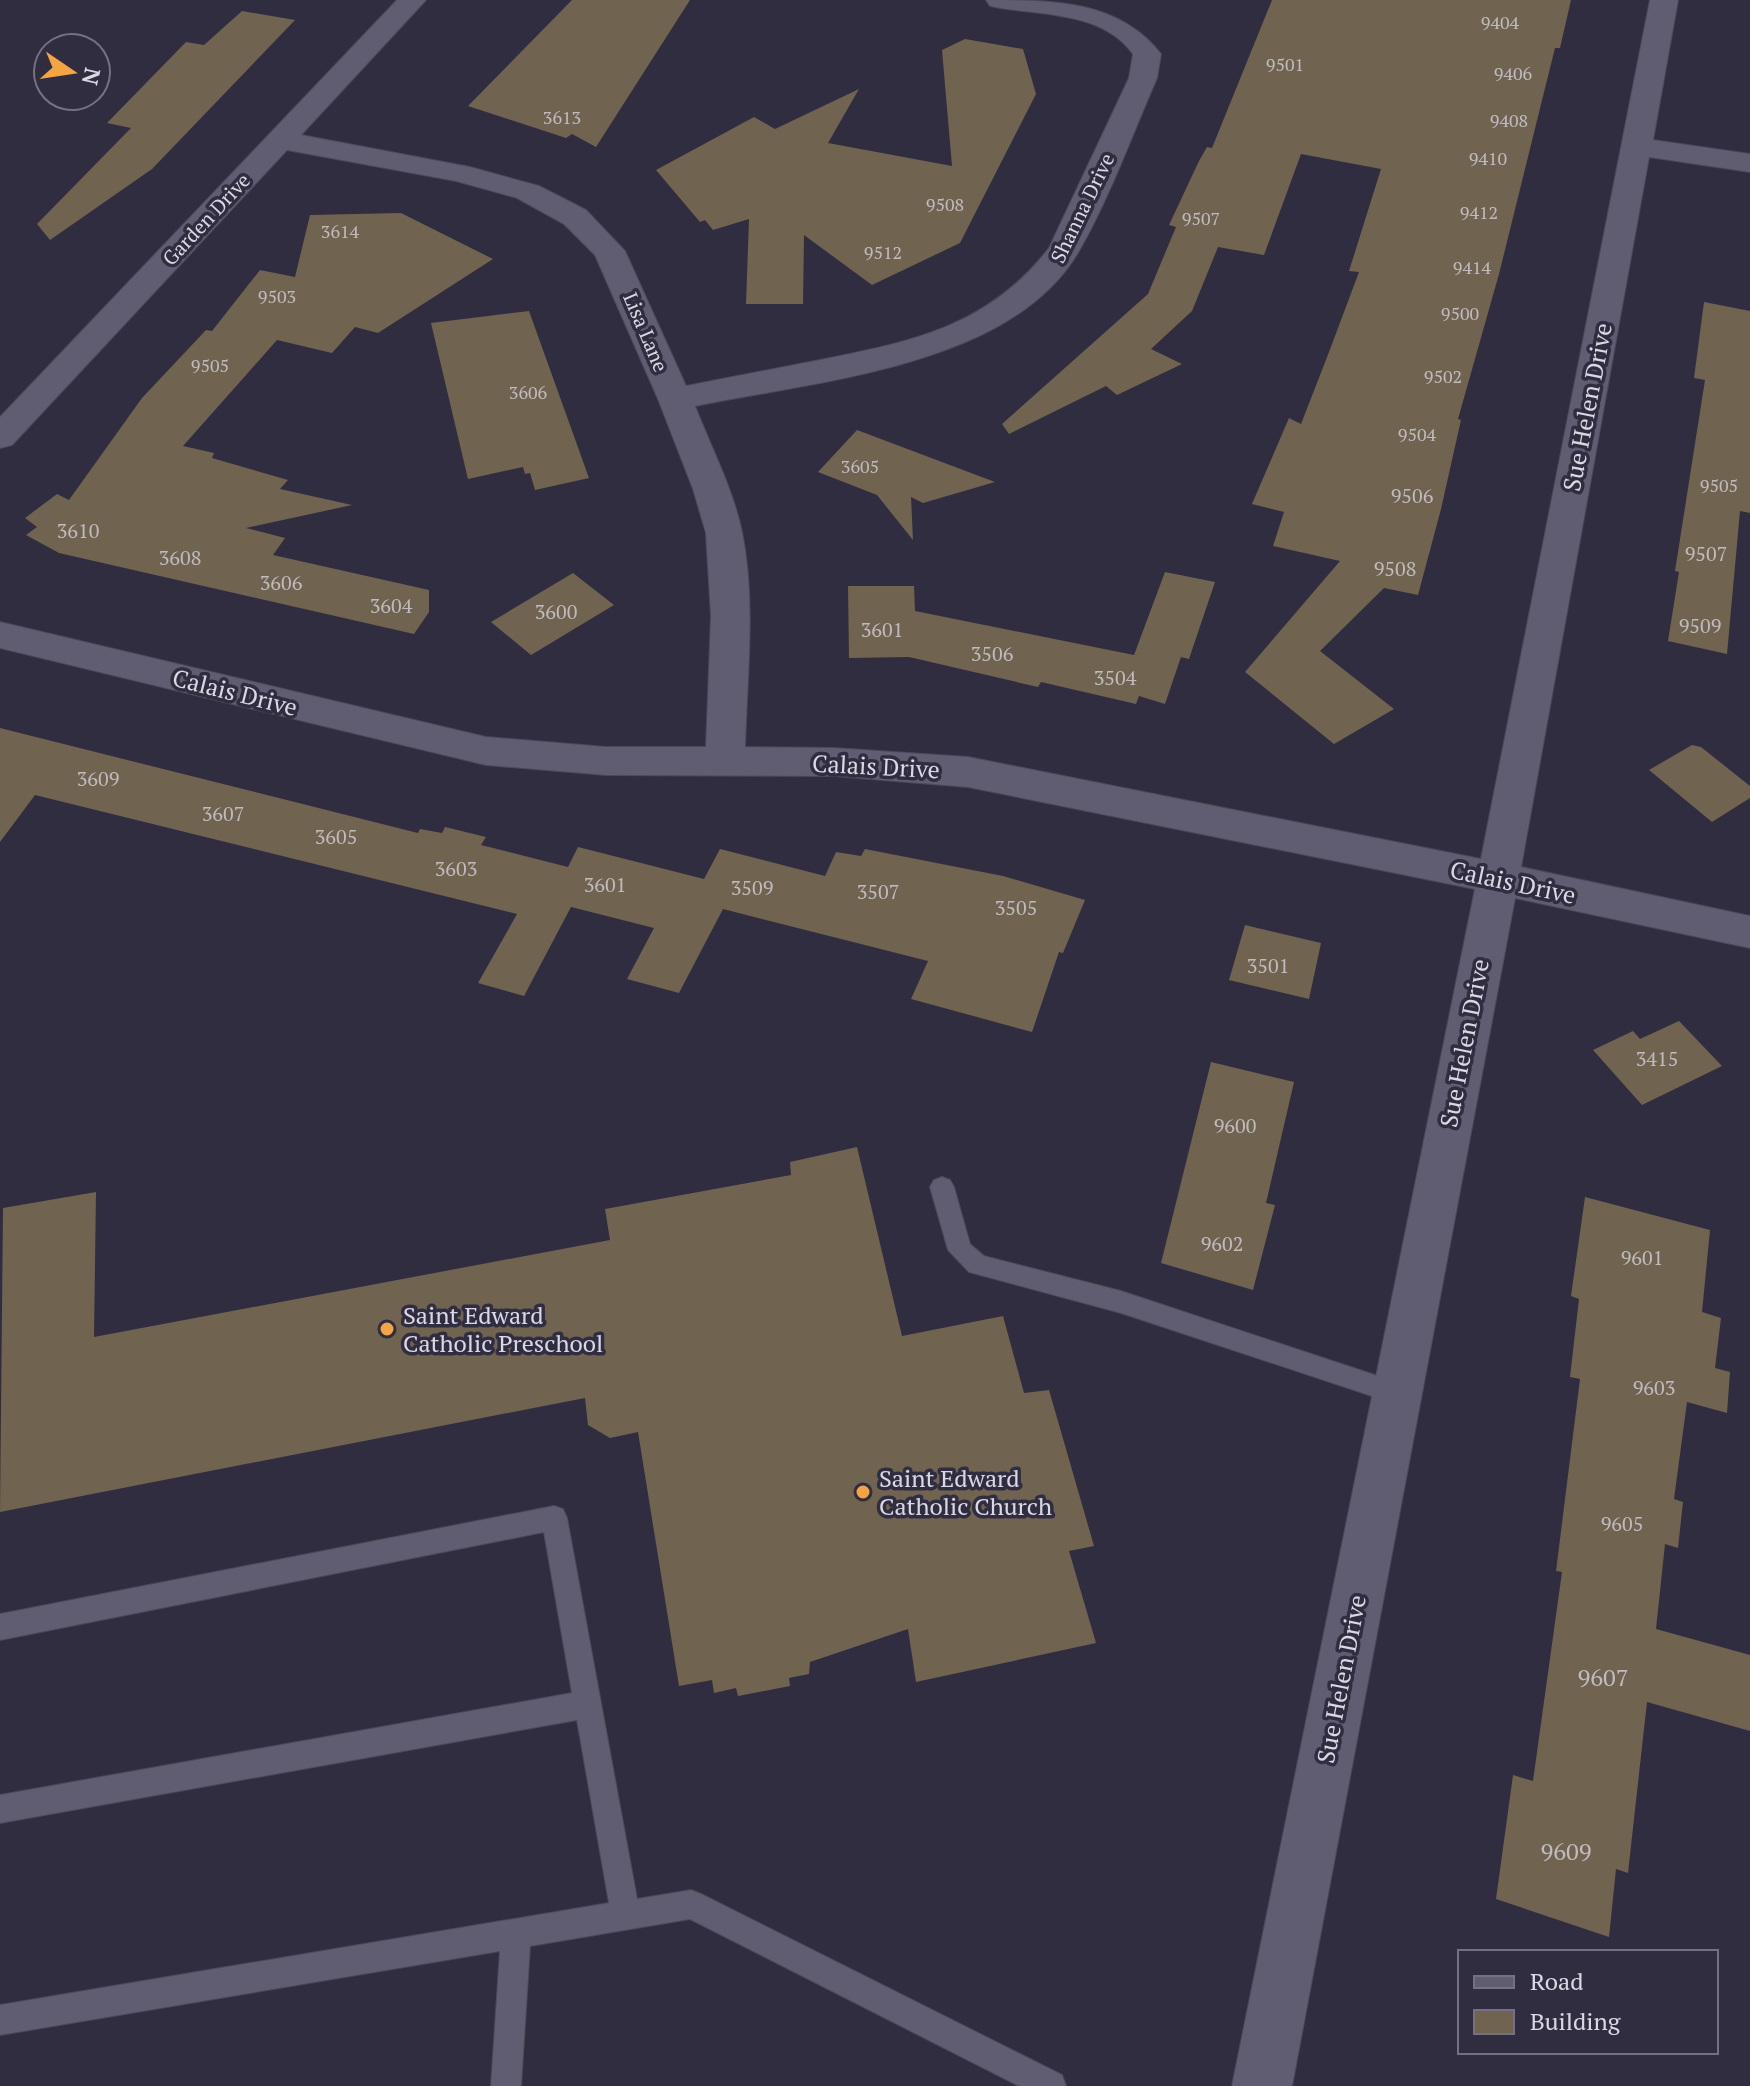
<svg xmlns="http://www.w3.org/2000/svg" width="1750" height="2086" viewBox="0 0 1750 2086" font-family="'PT Serif',serif">
<style>
.building{fill:#706350}
.lines{fill:none;stroke-linecap:round;stroke-linejoin:round}
.service-casing{stroke:#4b4857;stroke-width:2}
.minor-casing{stroke:#4b4857;stroke-width:2}
.service{fill:#605c71;fill-rule:evenodd}
.minor{fill:#605c71;fill-rule:evenodd}
.poi-dot{fill:#f2a542;stroke:#312d40;stroke-width:3}
.labels{text-anchor:middle;dominant-baseline:central;stroke-width:7;stroke-linejoin:round;paint-order:stroke}
.far-number-label{font-size:18px;fill:#c0bbbf}
.far-street-label{font-size:20px;fill:#dad8e4;stroke:#312d40}
.number-label{font-size:20px;fill:#c0bbbf}
.street-label{font-size:24px;fill:#dad8e4;stroke:#312d40}
.poi-label{font-size:24px;fill:#dad8e4;stroke:#312d40;text-anchor:start}
.near-number-label{font-size:24px;fill:#c0bbbf}
</style>
<rect width="100%" height="100%" fill="#312d40"/>
<!-- building -->
<path class="building" d="M572 0H690L596 147 572 134 566 138 468 106Z
M1272 0H1571L1560 48H1555L1499 274 1458 419 1461 420 1441 509 1418 595 1384 588 1320 651 1394 709 1334 744 1245 672 1340 561 1273 546 1284 512 1252 504 1289 418 1301 424 1329 352 1359 272 1349 271 1381 169 1301 154 1264 255 1218 247 1192 311 1151 349 1182 364 1117 395 1106 386 1009 434 1002 424 1148 294 1176 227 1169 225 1199 161 1207 147 1212 148Z
M242 11 295 20 152 169 50 240 37 224 131 128 107 123 186 42 204 45Z
M965 39 1023 49 1036 94 960 243 872 285 804 235 803 304H746L749 219 713 230 705 220 700 222 656 170 754 117 775 129 859 89 828 143 952 166 942 50Z
M401 213 493 259 378 333 355 327 332 353 277 340 183 446 214 453 212 458 288 480 280 489 352 505 246 528 285 538 273 555 429 590V612L414 634 59 553 26 535 37 527 25 518 57 494 69 500 142 398 206 330 212 331 260 270 295 277 310 215Z
M1704 302 1750 311V513L1740 511 1727 654 1668 641 1679 572 1675 571 1705 380 1694 378Z
M529 311 589 478 535 490 530 473 525 474 523 467 468 479 431 323Z
M857 430 995 482 923 503 911 497 913 540 877 495 818 472Z
M1165 572 1215 582 1189 659 1181 657 1165 704 1139 696 1136 704 1041 682 1038 687 909 657 849 658 848 586H914L915 611 1134 655Z
M573 573 614 605 531 655 491 622Z
M0 728 418 833 420 829 442 833 445 827 486 837 481 845 568 867 578 847 704 879 720 849 825 876 836 852 861 856 865 849 1003 876 1085 900 1063 953 1059 952 1032 1032 911 999 928 961 723 909 679 993 627 979 654 928 571 907 524 996 478 983 517 914 35 795 0 842Z
M1692 745 1701 747 1750 786V798L1712 822 1649 770Z
M1245 925 1321 943 1309 999 1229 980Z
M1679 1021 1722 1066 1642 1105 1593 1050 1633 1031 1640 1039Z
M1211 1062 1294 1082 1266 1203 1275 1205 1253 1290 1161 1263Z
M857 1147 902 1336 1003 1316 1024 1393 1049 1390 1094 1546 1069 1551 1096 1643 916 1682 908 1629 810 1662 809 1674 789 1678 790 1686 738 1696 736 1688 714 1693 712 1680 679 1686 638 1432 610 1438 588 1425 585 1398 0 1512 3 1208 96 1192 94 1337 610 1240 605 1209 791 1175 790 1162Z
M1585 1197 1710 1230 1702 1312 1721 1318 1715 1368 1730 1372 1727 1413 1687 1402 1674 1499 1683 1502 1678 1548 1665 1544 1656 1629 1750 1655V1731L1647 1702 1628 1873 1616 1869 1609 1937 1496 1899 1513 1775 1533 1781 1562 1572 1556 1571 1580 1379 1570 1377 1579 1299 1571 1296Z"/>
<g class="lines">
<defs>
<path id="service" d="M942 1177 950 1180 954 1187 970 1244 984 1256 1121 1291 1396 1382 1405 1385 1408 1393 1405 1401 1396 1404 1121 1313 969 1272 948 1250 930 1187 934 1180Z
M554 1506 563 1509 567 1518 637 1899 691 1890 701 1894 1062 2075 1066 2086H1019L690 1919 530 1946 521 2086H491L500 1951 0 2035V2005L609 1903 577 1720 0 1823V1795L572 1693 544 1532 0 1640V1614Z"/>
<path id="minor" d="M397 0H426L301 135 470 167 539 186 586 210 625 251 686 386C732 377 779 368 825 359 915 341 990 325 1049 248L1129 78 1133 54C1104 13 1045 15 1000 8L990 6 986 0C1053 0 1119 0 1161 54L1157 78C1132 135 1110 197 1079 251 1012 367 816 381 695 406 711 447 733 489 742 532 756 601 747 677 745 747L834 748 968 757 1481 859 1650 0H1678L1653 140 1750 154V172L1649 157 1521 867 1750 916V948L1515 898 1292 2086H1232L1475 889 968 787 834 776 606 775 486 765 0 648V622L486 737 606 747H706L711 616 706 533 693 489 658 399 595 255 564 224 517 198 456 181 287 150 12 445 0 448V417Z"/>
</defs>
<!-- service casing -->
<use href="#service" class="service-casing"/>
<!-- minor casing -->
<use href="#minor" class="minor-casing"/>
<!-- service -->
<use href="#service" class="service"/>
<!-- minor -->
<use href="#minor" class="minor"/>
</g>
<!-- markers -->
<g class="poi-dot">
<circle cx="387" cy="1329" r="8"/>
<circle cx="863" cy="1492" r="8"/>
</g>
<g class="labels">
<!-- far-number labels -->
<g class="far-number-label">
<text x="1500" y="22">9404</text>
<text x="1285" y="64">9501</text>
<text x="1513" y="73">9406</text>
<text x="562" y="117">3613</text>
<text x="1509" y="120">9408</text>
<text x="1488" y="158">9410</text>
<text x="945" y="204">9508</text>
<text x="1479" y="212">9412</text>
<text x="1201" y="218">9507</text>
<text x="340" y="231">3614</text>
<text x="883" y="252">9512</text>
<text x="1472" y="267">9414</text>
<text x="277" y="296">9503</text>
<text x="1460" y="313">9500</text>
<text x="210" y="365">9505</text>
<text x="1443" y="376">9502</text>
<text x="528" y="392">3606</text>
<text x="1417" y="434">9504</text>
<text x="860" y="466">3605</text>
<text x="1719" y="485">9505</text>
</g>
<!-- far-street labels -->
<g class="far-street-label">
<text transform="translate(1082 208) rotate(-64)">Shanna Drive</text>
<text transform="translate(206 219) rotate(-47)">Garden Drive</text>
<text transform="translate(646 332) rotate(67)">Lisa Lane</text>
</g>
<!-- number labels -->
<g class="number-label">
<text x="1412" y="495">9506</text>
<text x="78" y="530">3610</text>
<text x="1706" y="553">9507</text>
<text x="180" y="557">3608</text>
<text x="1395" y="568">9508</text>
<text x="281" y="582">3606</text>
<text x="391" y="605">3604</text>
<text x="556" y="611">3600</text>
<text x="1700" y="625">9509</text>
<text x="882" y="629">3601</text>
<text x="992" y="653">3506</text>
<text x="1115" y="677">3504</text>
<text x="98" y="778">3609</text>
<text x="223" y="813">3607</text>
<text x="336" y="836">3605</text>
<text x="456" y="868">3603</text>
<text x="605" y="884">3601</text>
<text x="752" y="887">3509</text>
<text x="878" y="891">3507</text>
<text x="1016" y="907">3505</text>
<text x="1268" y="965">3501</text>
<text x="1657" y="1058">3415</text>
<text x="1235" y="1125">9600</text>
<text x="1222" y="1243">9602</text>
<text x="1642" y="1257">9601</text>
<text x="1654" y="1387">9603</text>
<text x="1622" y="1523">9605</text>
</g>
<!-- street labels -->
<g class="street-label">
<text transform="translate(1587 407) rotate(-79)">Sue Helen Drive</text>
<text transform="translate(235 692) rotate(14)">Calais Drive</text>
<text transform="translate(876 766) rotate(3)">Calais Drive</text>
<text transform="translate(1513 882) rotate(12)">Calais Drive</text>
<text transform="translate(1464 1043) rotate(-79)">Sue Helen Drive</text>
<text transform="translate(1341 1679) rotate(-79)">Sue Helen Drive</text>
</g>
<!-- poi labels -->
<g class="poi-label">
<text x="403" y="1315">Saint Edward<tspan x="403" dy="28">Catholic Preschool</tspan></text>
<text x="879" y="1478">Saint Edward<tspan x="879" dy="28">Catholic Church</tspan></text>
</g>
<!-- near-number labels -->
<g class="near-number-label">
<text x="1603" y="1677">9607</text>
<text x="1566" y="1851">9609</text>
</g>
</g>
<!-- legend -->
<rect x="1458" y="1950" width="260" height="104" fill="#312d40" stroke="#757182" stroke-width="2"/>
<rect x="1474" y="1976" width="40" height="12" fill="#605c71" stroke="#757182" stroke-width="2"/>
<text x="1530" y="1990" font-size="24" fill="#dad8e4">Road</text>
<rect x="1474" y="2010" width="40" height="24" fill="#706350" stroke="#757182" stroke-width="2"/>
<text x="1530" y="2030" font-size="24" fill="#dad8e4">Building</text>
<!-- north arrow -->
<g transform="translate(72 72) rotate(103)"><circle r="38" fill="#312d40" stroke="#757182" stroke-width="2"/>
<path d="M0-6L14 30L0 20L-14 30Z" fill="#f2a542"/>
<text y="-12" font-size="22" font-weight="bold" text-anchor="middle" fill="#dad8e4">N</text>
</g>
</svg>
